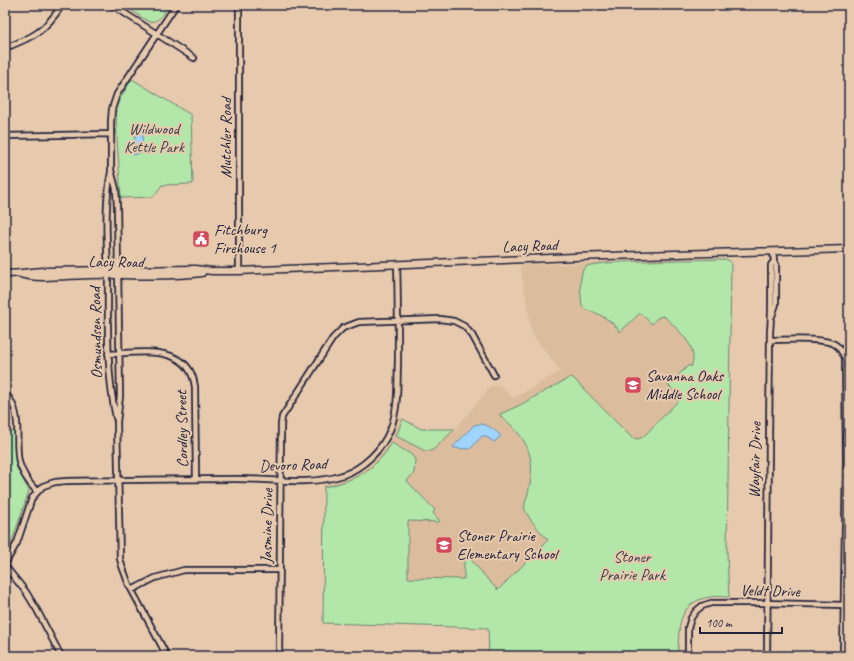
<svg xmlns="http://www.w3.org/2000/svg" width="854" height="661" viewBox="0 0 854 661" font-family="Caveat,sans-serif">
<style>
.built{fill:#dbbd9e}
.green{fill:#b2e7a9;stroke:#6a8472}
.water{fill:#9ed4fd;stroke:#6c8daf}
.lines{fill:none;stroke-linecap:round;stroke-linejoin:round}
.street-casing{stroke:#22223b;stroke-width:8}
.secondary-casing{stroke:#22223b;stroke-width:9}
.street{stroke:#e7caae;stroke-width:4.5}
.secondary{stroke:#e7caae;stroke-width:6}
.labels{text-anchor:middle;dominant-baseline:central;stroke-width:4;stroke-linejoin:round;paint-order:stroke}
.park-label{font-size:16px;fill:#38404c;stroke:#e7caae}
.street-label{font-size:16px;fill:#22223b;stroke:#e7caae}
.poi-label{font-size:16px;fill:#22223b;stroke:#e7caae;text-anchor:start}
</style>
<rect width="100%" height="100%" fill="#e7caae"/>
<filter id="ink" filterUnits="userSpaceOnUse"><feTurbulence type="fractalNoise" baseFrequency=".025" numOctaves="2"/><feDisplacementMap in="SourceGraphic" scale="8" xChannelSelector="R" yChannelSelector="G"/><feConvolveMatrix kernelMatrix="1 2 1 2 8 2 1 2 1" color-interpolation-filters="sRGB"/></filter>
<g filter="url(#ink)">
<!-- built -->
<path class="built" d="M726 259 731 262 728 493 561 629 323 623 324 484 332 483 356 473 375 459 389 443 400 417 421 429H455L491 386 500 385 514 398 560 371 532 334 520 265Z"/>
<!-- green -->
<path class="green" d="M123 5H169C163 13 160 22 149 22Z
M132 79 191 115 193 184 162 185 153 197 121 198 117 137 116 114 121 97Z
M726 259 731 262 727 553 729 597C722 597 716 596 710 597 676 602 679 630 678 656H489L488 628 323 623 324 487C344 483 364 476 378 461 383 456 388 449 392 443L412 455 415 460 414 473 407 481 435 510 433 513 440 521 439 522 408 521V578L464 579V551L488 580 498 590 548 540C540 531 530 521 525 510 523 504 528 496 529 489 537 458 526 435 501 417L500 414 518 406 569 378 572 377 632 438 638 439 643 437 681 398 668 385 689 365 691 367C700 347 677 329 665 317L662 316 657 318 652 324 640 313 620 332C616 323 596 311 586 310L582 306C581 296 578 274 585 267 592 260 708 260 726 259Z
M403 419 421 429H455L433 450 430 451H425L396 436Z
M5 431H14L16 466 29 491 9 550 5 548Z"/>
<!-- water -->
<path class="water" d="M139 122C146 131 141 144 141 154L138 153 136 155H134L136 123Z
M479 424C488 424 493 429 500 435V437L494 442 485 436H482L470 449 454 448 453 447 474 425Z"/>
<g class="lines">
<defs>
<path id="street" d="M112 5 194 58
M5 48C34 37 45 31 62 5
M5 136 111 134
M111 172C104 206 107 241 108 275 108 323 106 371 116 418
M239 271V5
M772 316 776 304V265L774 261 773 252
M770 340C785 340 825 337 836 345 840 348 843 354 845 358L846 460 843 656
M108 354C140 353 190 343 195 387L196 479
M5 393C24 413 14 438 19 462 22 473 29 483 37 492
M5 564 17 543 32 498 43 486 55 482 67 481C124 480 181 479 237 479 271 479 311 486 343 475 363 468 382 450 390 430 399 408 397 384 398 361 398 329 398 296 397 264
M5 566 26 592 37 610 61 656
M132 590 155 578 184 570H279
M167 656 129 585 122 566 120 559 117 422 120 396 117 206 116 189 111 170V122L112 109 117 94 176 5
M279 656 281 425 282 417 333 338 343 328 359 322 440 319 454 321 464 326 472 335 494 375
M688 656V628L691 618 696 611 702 606 711 603H761L845 605
M767 656 770 332C772 310 771 288 771 265L774 261"/>
<path id="secondary" d="M5 274C18 274 30 272 43 271L195 269 212 271H239L574 257 849 249
M20 274C37 280 72 275 91 275 128 274 165 278 202 273"/>
</defs>
<!-- street casing -->
<use href="#street" class="street-casing"/>
<!-- secondary casing -->
<use href="#secondary" class="secondary-casing"/>
<!-- street -->
<use href="#street" class="street"/>
<!-- secondary -->
<use href="#secondary" class="secondary"/>
</g>
</g>
<!-- icons -->
<defs>
<symbol id="civic-square" viewBox="-11 -11 22 22"><rect x="-9" y="-9" width="18" height="18" rx="4" fill="#d1495b" stroke="#e7caae"/><path d="M-.6-6.5H3V-4.5H.6V-3L4-1V1h2V6H-6V1h2V-1L-.6-3ZM-1.2 2.5V6h2.4V2.5Z" fill="#fff"/></symbol>
<symbol id="school-square" viewBox="-11 -11 22 22"><rect x="-9" y="-9" width="18" height="18" rx="4" fill="#d1495b" stroke="#e7caae"/><path d="M0-5L7-2L0 1L-7-2ZM-4 1L0 2.5L4 1V4Q0 6-4 4Z" fill="#fff"/></symbol>
</defs>
<g fill-rule="evenodd">
<use href="#civic-square" x="191" y="229" width="20" height="20"/>
<use href="#school-square" x="623" y="375" width="20" height="20"/>
<use href="#school-square" x="434" y="535" width="20" height="20"/>
</g>
<g class="labels">
<!-- park labels -->
<g class="park-label">
<text x="154" y="129">Wildwood<tspan x="154" dy="18">Kettle Park</tspan></text>
<text x="632" y="557">Stoner<tspan x="632" dy="18">Prairie Park</tspan></text>
</g>
<!-- street labels -->
<g class="street-label">
<text transform="translate(226 138) rotate(-90)">Mutchler Road</text>
<text transform="translate(530 246) rotate(-2)">Lacy Road</text>
<text transform="translate(116 262) rotate(1)">Lacy Road</text>
<text transform="translate(96 333) rotate(-91)">Osmundsen Road</text>
<text transform="translate(182 429) rotate(-91)">Cordley Street</text>
<text transform="translate(755 460) rotate(-89)">Wayfair Drive</text>
<text transform="translate(293 465) rotate(-2)">Devoro Road</text>
<text transform="translate(267 526) rotate(-89)">Jasmine Drive</text>
<text transform="translate(770 591) rotate(1)">Veldt Drive</text>
</g>
<!-- poi labels -->
<g class="poi-label">
<text x="214" y="230">Fitchburg<tspan x="214" dy="18">Firehouse 1</tspan></text>
<text x="646" y="376">Savanna Oaks<tspan x="646" dy="18">Middle School</tspan></text>
<text x="457" y="536">Stoner Prairie<tspan x="457" dy="18">Elementary School</tspan></text>
</g>
</g>
<!-- margin -->
<rect width="854" height="661" fill="none" stroke="#e7caae" stroke-width="20"/>
<rect x="10" y="10" width="834" height="641" fill="none" stroke="#22223b" stroke-width="1.5" filter="url(#ink)"/>
<!-- scale -->
<path d="M700 627v6h82v-6" fill="none" stroke="#22223b" stroke-width="2"/>
<text x="706" y="627" font-size="12" fill="#22223b" stroke="#e7caae" stroke-width="3" paint-order="stroke">100 m</text>
</svg>
